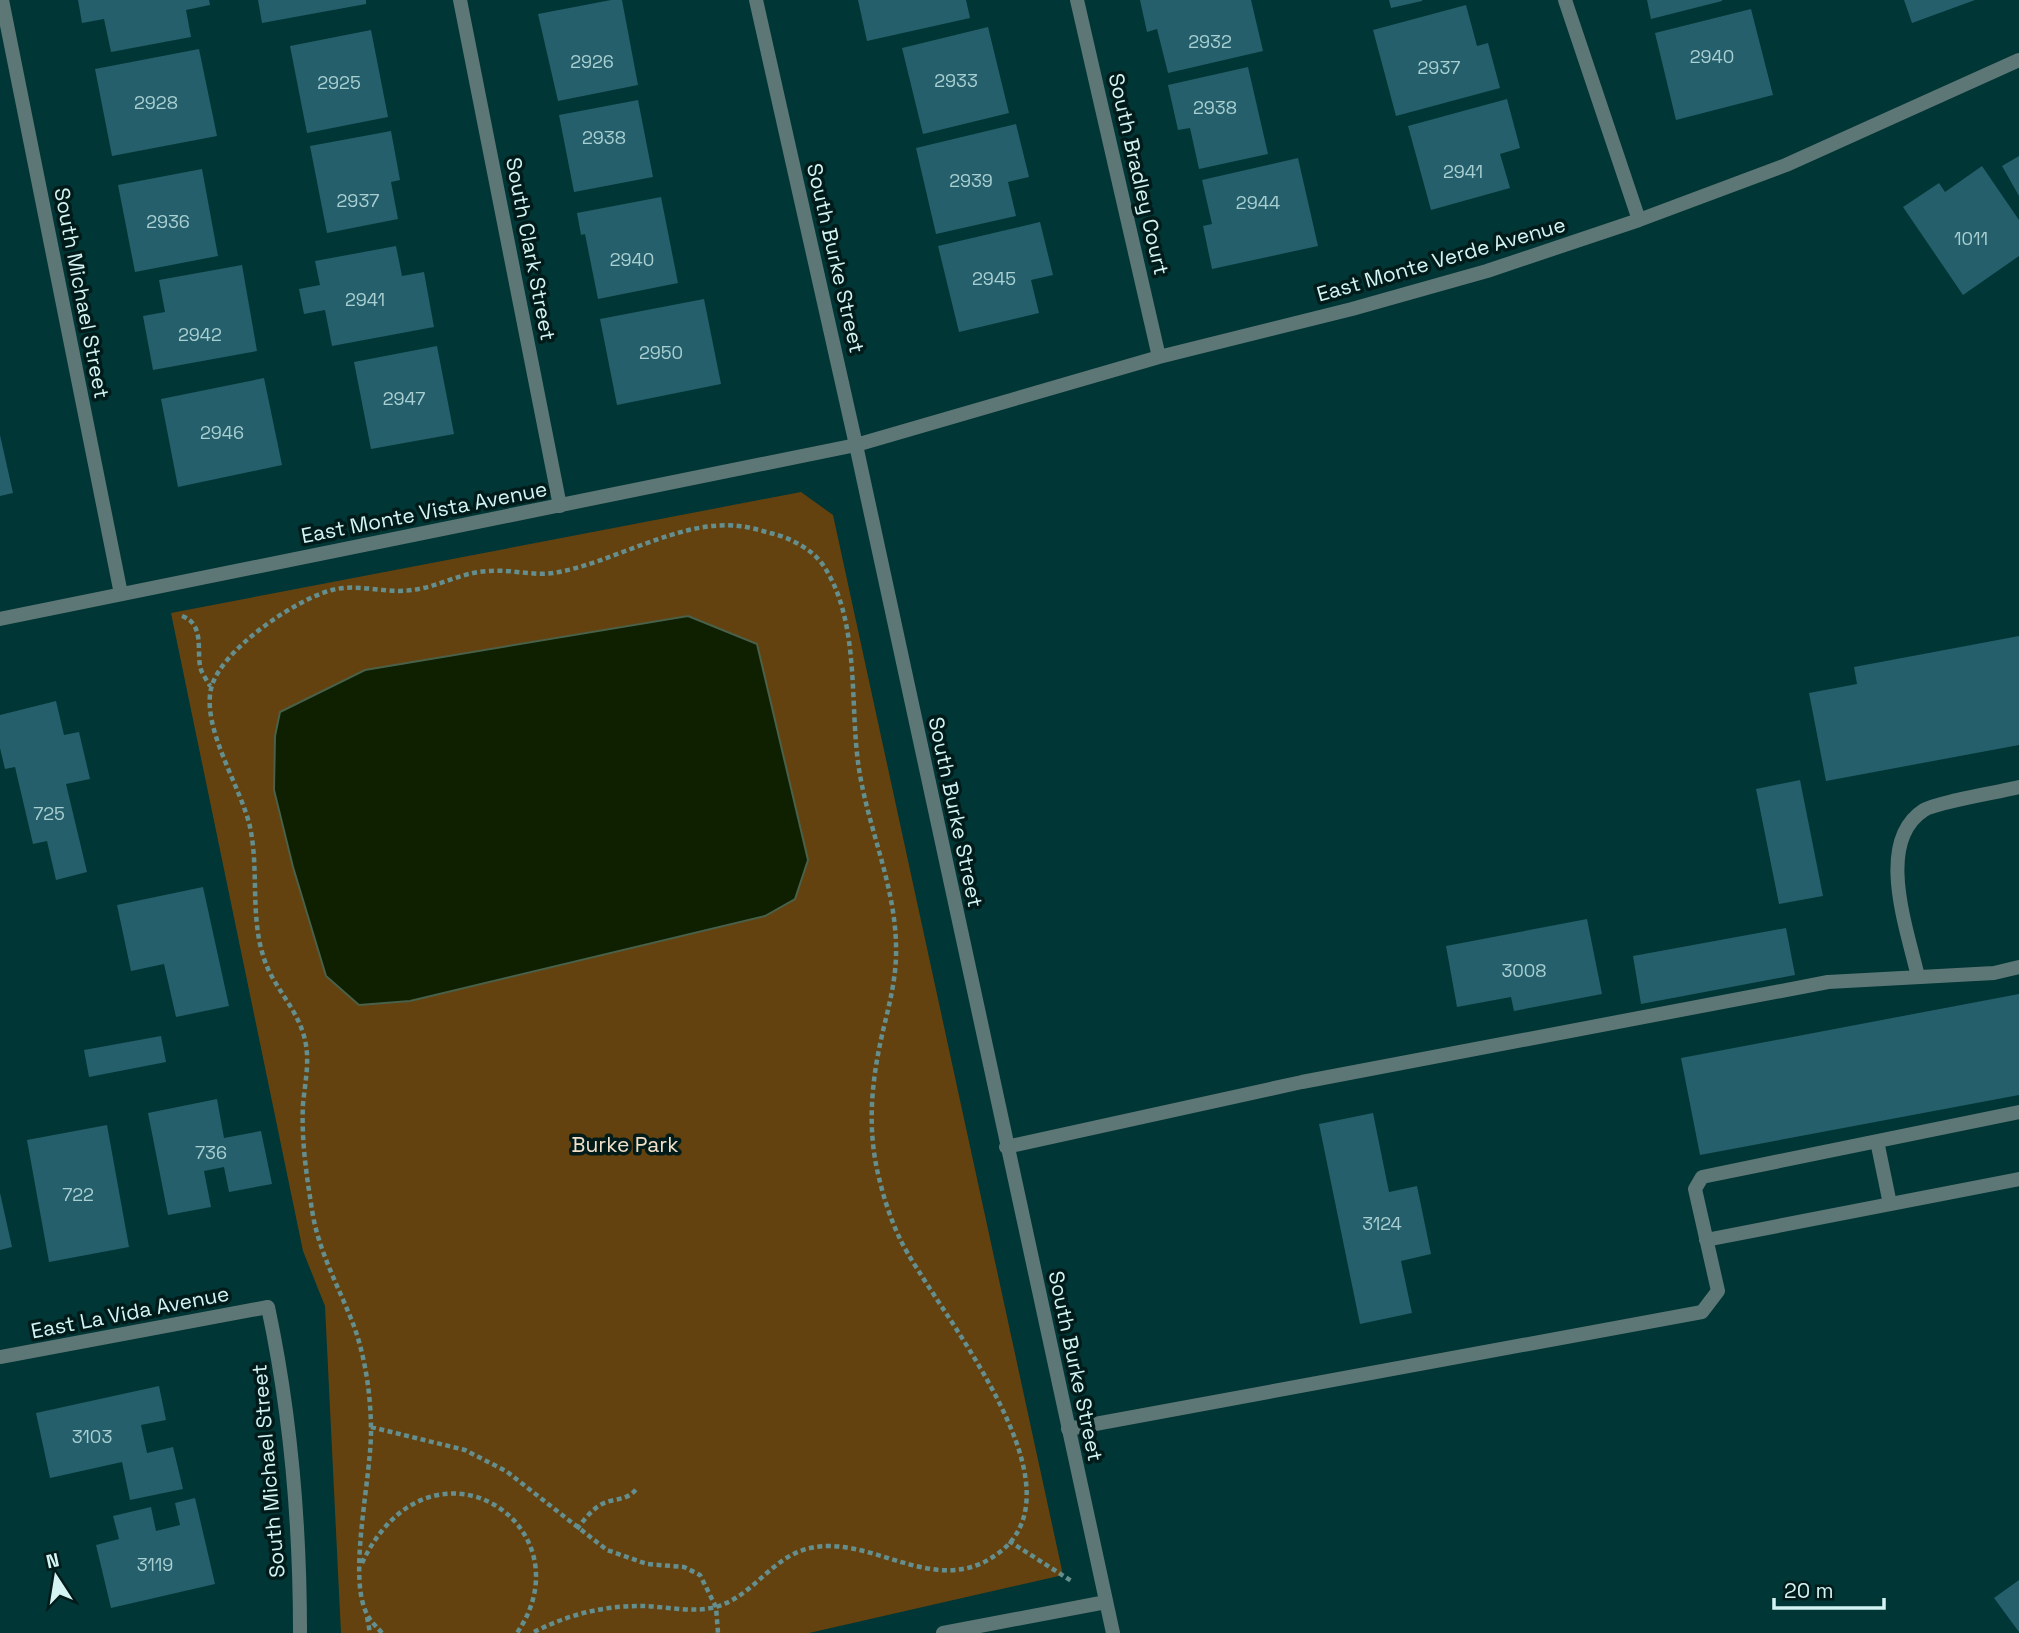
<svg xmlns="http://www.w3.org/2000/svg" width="2019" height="1633" viewBox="0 0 2019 1633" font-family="'Space Grotesk',sans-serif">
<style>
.green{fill:#64420f}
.water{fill:#0e2000;stroke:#496049;stroke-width:2}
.building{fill:#255f6b}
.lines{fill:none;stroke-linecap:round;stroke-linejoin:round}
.path{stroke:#648f8e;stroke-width:4.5;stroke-dasharray:5 3.5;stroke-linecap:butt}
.lane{stroke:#5d7776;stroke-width:14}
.street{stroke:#5d7776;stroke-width:14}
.labels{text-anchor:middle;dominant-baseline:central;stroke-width:7;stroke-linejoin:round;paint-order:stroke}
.number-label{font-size:18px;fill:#a8cfd1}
.street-label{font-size:21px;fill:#d4f4f3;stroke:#011b1a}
.park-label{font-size:21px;fill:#f3e0c9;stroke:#011b1a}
</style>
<rect width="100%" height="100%" fill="#003635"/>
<!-- green -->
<path class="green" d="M801 492 833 515 1063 1575 809 1633H341L325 1306 303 1251 171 613Z"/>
<!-- water -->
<path class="water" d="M688 616 757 644 808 860 795 899 765 916 410 1001 359 1005 326 976 293 867 274 790 275 736 280 712 365 670Z"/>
<!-- building -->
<path class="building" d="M78 0H209L210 5 186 10 191 37 111 52 104 19 82 23Z
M258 0H366V4L262 23Z
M611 0H622L638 85 558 101 538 14Z
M858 0H966L970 18 867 41Z
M1140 0H1251L1263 51 1168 73 1157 29 1147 32Z
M1389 0H1422V1L1391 8Z
M1647 0H1722V1L1651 19Z
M1904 0H1975L1912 23Z
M1466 5 1477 46 1488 43 1500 88 1396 116 1373 30Z
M1751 9 1773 95 1676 120 1655 33Z
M988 27 1009 113 923 134 902 48Z
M371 30 388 117 307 133 290 46Z
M199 49 217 136 112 156 95 69Z
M1248 67 1268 154 1199 169 1190 128 1178 130 1168 85Z
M1507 99 1520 148 1500 154 1510 188 1431 210 1408 126Z
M638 100 653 177 574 192 559 115Z
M1016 124 1029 177 1008 182 1016 216 936 234 916 148Z
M391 131 400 180 391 182 398 219 327 233 310 146Z
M2019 156V196L2002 166Z
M1298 158 1318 246 1212 269 1203 226 1212 224 1202 180Z
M1982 166 2019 220V256L1963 295 1903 207 1939 183 1945 192Z
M202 169 218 256 135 272 118 185Z
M661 197 678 283 598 299 585 234 581 235 577 213Z
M1040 222 1053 275 1031 280 1039 313 959 332 938 246Z
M396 246 402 276 424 272 434 327 332 346 325 310 304 314 299 289 320 285 315 261Z
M242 265 257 351 153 370 143 316 165 312 159 280Z
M704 299 721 384 617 405 600 319Z
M437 346 454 434 371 449 354 362Z
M264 378 282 465 178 487 161 399Z
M0 435 13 493 0 496Z
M2019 636V745L1826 781 1809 693 1857 684 1854 667Z
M56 701 64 735 79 732 90 779 66 784 87 872 56 880 47 841 33 844 15 767 5 769 0 748V715Z
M1800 780 1823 896 1779 904 1756 789Z
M203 887 229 1006 176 1017 164 964 131 971 117 905Z
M1587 919 1602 994 1514 1011 1511 997 1457 1007 1446 946Z
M1786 928 1795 975 1641 1004 1633 956Z
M2019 994V1095L1700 1155 1681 1058Z
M161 1036 166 1062 89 1077 84 1050Z
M217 1099 224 1138 261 1131 272 1184 229 1192 224 1167 204 1171 211 1207 168 1215 148 1113Z
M1373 1113 1389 1192 1417 1186 1431 1254 1401 1261 1412 1313 1360 1324 1319 1124Z
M107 1125 129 1247 49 1262 27 1140Z
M0 1193 12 1247 0 1250Z
M159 1386 166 1420 141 1425 147 1453 173 1447 183 1489 130 1500 122 1462 50 1478 36 1413Z
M195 1498 215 1584 111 1608 96 1545 119 1539 113 1516 151 1507 156 1531 180 1525 175 1503Z
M2019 1580V1632L1994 1598Z"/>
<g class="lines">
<!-- path -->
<path class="path" d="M182 616C204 624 197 648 200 666 201 673 207 680 210 686
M371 1427 465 1450 506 1471 607 1550 647 1564 684 1567 700 1575 716 1607 718 1633
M577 1529C584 1520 592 1509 602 1504 616 1497 627 1502 638 1487
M1009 1541 1073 1582
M362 1563C430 1420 591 1525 517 1633
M367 1617 370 1633
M382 1633C373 1623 368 1619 364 1607 350 1567 371 1477 371 1431 371 1395 365 1354 352 1321 338 1286 320 1253 313 1216 307 1179 301 1141 303 1104 305 1082 310 1062 305 1040 299 1013 280 994 268 969 248 923 260 874 250 827 241 787 202 729 211 689 219 651 296 599 332 590 359 583 385 594 412 590 439 587 461 572 489 571 510 569 532 576 553 573 612 564 679 519 739 526 749 527 759 530 770 533 789 537 812 549 823 565 861 621 849 706 859 769 869 833 898 890 896 957 895 985 888 1009 882 1035 871 1084 867 1130 879 1178 884 1199 891 1220 900 1239 933 1307 1088 1483 1000 1552 943 1596 888 1547 830 1546 776 1545 762 1591 719 1606 696 1614 665 1606 640 1606 601 1606 567 1615 532 1633"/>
<!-- lane -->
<path class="lane" d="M1918 977C1908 931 1874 842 1924 810 1937 802 2000 792 2019 787
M1877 1141 1890 1204
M1006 1147 1302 1082 1828 982 1994 973 2019 967
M1706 1240 2019 1179
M1068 1429 1702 1312 1718 1291 1695 1189 1702 1177 2019 1112"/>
<!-- street -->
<path class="street" d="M2 0 121 594
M460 0 560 506
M756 0 856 445 1113 1633
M1077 0 1159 357
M1565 0 1639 220
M0 619 856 445 1159 357 1352 309 1487 271 1639 220 1786 165 2019 60
M0 1357 268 1307C291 1415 300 1522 300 1633
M943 1633 1106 1602"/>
</g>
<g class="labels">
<!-- number labels -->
<g class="number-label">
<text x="1210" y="41">2932</text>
<text x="1712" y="56">2940</text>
<text x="592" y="61">2926</text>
<text x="1439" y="67">2937</text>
<text x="956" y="80">2933</text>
<text x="339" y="82">2925</text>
<text x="156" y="102">2928</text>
<text x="1215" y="107">2938</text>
<text x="604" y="137">2938</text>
<text x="1463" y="171">2941</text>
<text x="971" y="180">2939</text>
<text x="358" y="200">2937</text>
<text x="1258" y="202">2944</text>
<text x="168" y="221">2936</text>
<text x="1971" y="238">1011</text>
<text x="632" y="259">2940</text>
<text x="994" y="278">2945</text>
<text x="365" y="299">2941</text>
<text x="200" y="334">2942</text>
<text x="661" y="352">2950</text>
<text x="404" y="398">2947</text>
<text x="222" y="432">2946</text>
<text x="49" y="813">725</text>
<text x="1524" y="970">3008</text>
<text x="211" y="1152">736</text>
<text x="78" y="1194">722</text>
<text x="1382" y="1223">3124</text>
<text x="92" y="1436">3103</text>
<text x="155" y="1564">3119</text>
</g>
<!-- street labels -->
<g class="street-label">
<text transform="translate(1139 174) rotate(77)">South Bradley Court</text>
<text transform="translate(531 249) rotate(79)">South Clark Street</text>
<text transform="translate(836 258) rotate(77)">South Burke Street</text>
<text transform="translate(1441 259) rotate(-16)">East Monte Verde Avenue</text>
<text transform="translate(82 293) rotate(79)">South Michael Street</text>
<text transform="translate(424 512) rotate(-11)">East Monte Vista Avenue</text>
<text transform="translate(956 812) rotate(78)">South Burke Street</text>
<text transform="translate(130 1312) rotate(-11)">East La Vida Avenue</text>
<text transform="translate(1076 1366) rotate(78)">South Burke Street</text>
<text transform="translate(268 1471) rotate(-95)">South Michael Street</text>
</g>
<!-- park labels -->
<g class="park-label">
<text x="625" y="1144">Burke Park</text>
</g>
</g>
<!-- north arrow -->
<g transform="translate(56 1577) rotate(348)" stroke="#011b1a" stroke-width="5" paint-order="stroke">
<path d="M0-5L12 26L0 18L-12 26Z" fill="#d4f4f3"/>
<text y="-10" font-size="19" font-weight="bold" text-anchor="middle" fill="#d4f4f3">N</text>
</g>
<!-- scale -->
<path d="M1774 1598v10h110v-10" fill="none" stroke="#d4f4f3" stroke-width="3.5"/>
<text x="1784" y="1598" font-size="21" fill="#d4f4f3" stroke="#011b1a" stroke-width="5" paint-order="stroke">20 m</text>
</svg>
